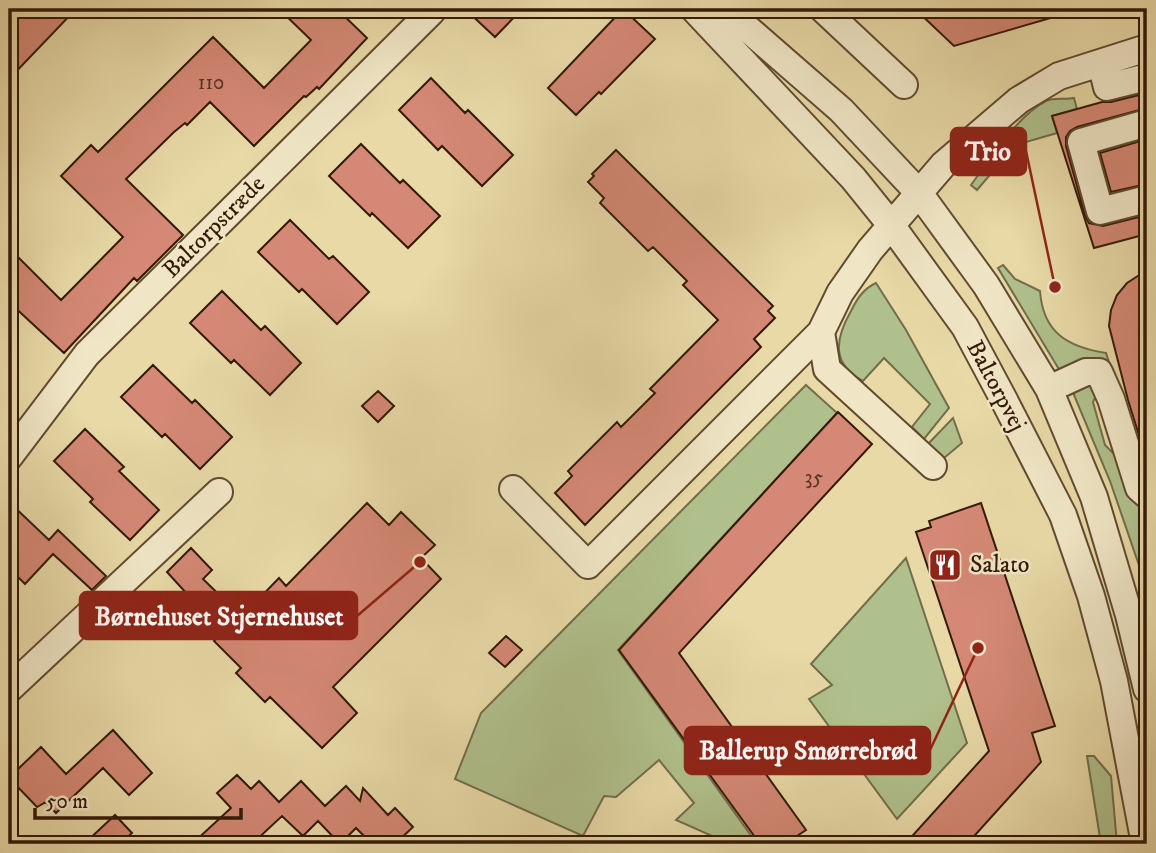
<svg xmlns="http://www.w3.org/2000/svg" width="1156" height="853" viewBox="0 0 1156 853" font-family="'IM FELL DW Pica',serif">
<style>
.green{fill:#b0c08c;stroke:#726d4a;stroke-width:2}
.building{fill:#d48875;stroke:#331a07;stroke-width:2}
.lines{fill:none;stroke-linecap:round;stroke-linejoin:round}
.minor-casing{stroke:#604a2f;stroke-width:30}
.minor{stroke:#f0e6c6;stroke-width:26}
.labels{text-anchor:middle;dominant-baseline:central;stroke-width:5;stroke-linejoin:round;paint-order:stroke}
.number-label{font-size:21px;fill:#5b3622}
.street-label{font-size:24px;fill:#331a07;stroke:#f0e6c6}
.poi-label{font-size:24px;fill:#331a07;stroke:#f0e6c6;text-anchor:start}
.leader{fill:none;stroke:#8f2418;stroke-width:2.5}
.callout-dot{fill:#8f2418;stroke:#f0e6c6;stroke-width:2.5}
.callout{fill:#8f2418;stroke:#8f2418;stroke-width:2.5}
.callout-label{font-size:26px;text-anchor:middle;font-weight:bold;fill:#fff}
</style>
<rect width="100%" height="100%" fill="#e8d9a7"/>
<filter id="stains"><feTurbulence type="fractalNoise" baseFrequency=".00286" numOctaves="4"/><feColorMatrix values="0 0 0 0 .2 0 0 0 0 .09 0 0 0 0 .02 0 0 0 .5 -.17"/></filter>
<radialGradient id="worn" r=".72"><stop offset=".6" stop-color="#630" stop-opacity="0"/><stop offset="1" stop-color="#630" stop-opacity=".3"/></radialGradient>
<!-- green -->
<path class="green" d="M1074 98 1077 109 1052 116 1057 133 1026 142 1023 134 996 157 1000 163 977 190 971 185C990 159 1018 115 1046 101 1054 97 1065 100 1074 98Z
M1003 265 1015 279 1040 291C1043 333 1068 347 1106 353L1112 372 1060 371 998 268Z
M876 283 906 330 949 408 924 439 912 427 930 404 884 358 863 381C831 364 835 339 851 311 857 299 863 289 876 283Z
M1089 381 1098 392 1093 402 1105 445 1116 456 1129 496 1147 514V574L1141 571 1110 481 1074 395V391Z
M806 385 837 413 618 650 757 844H730L676 820 694 803 659 760 616 797 604 796 583 836 455 779 481 713Z
M953 418 962 443 944 458 927 445Z
M906 558 967 743 897 819 809 699 832 685 811 664Z
M1087 756H1094L1111 776 1117 844H1101Z"/>
<!-- building -->
<path class="building" d="M15 9H76L9 79V15Z
M279 9H337L367 38 319 89 317 87 306 97 304 96 254 146 210 102 187 125 185 123 174 132 126 179 183 235 137 281 134 278 64 353 9 302V248L61 300 123 237 61 176 91 145 98 152 213 37 264 88 311 40Z
M465 9H522L495 37Z
M623 9 655 39 601 94 599 92 576 115 548 88Z
M915 9H1061V15L954 46Z
M431 78 465 113 468 110 513 155 482 186 442 146 438 150 399 110Z
M1147 93V108L1077 127 1070 131 1066 137V146L1085 215 1089 223 1103 226 1147 215V234L1094 248 1052 116 1102 102H1111Z
M1147 139V184L1111 192 1100 153Z
M361 144 400 183 403 180 440 216 408 248 372 213 370 216 329 176Z
M616 150 773 306 768 311 775 318 754 339 761 347 585 525 555 493 572 476 568 471 617 422 621 427 655 393 650 389 718 320 683 285 687 281 653 247 648 251 600 203 604 198 588 182 594 176 592 174Z
M290 220 329 259 333 256 369 292 337 324 302 289 299 292 258 252Z
M1147 270V445H1142L1128 400 1109 326 1111 310 1117 295 1127 283Z
M222 291 261 330 265 326 301 363 270 395 234 360 231 363 190 323Z
M153 365 192 403 195 400 232 437 200 469 165 434 162 437 121 397Z
M378 391 394 406 378 422 362 406Z
M838 412 872 444 679 653 806 830 797 836 803 844H760L619 650Z
M85 429 124 467 119 471 159 510 130 540 90 502 93 499 54 461Z
M9 502 49 540 58 530 106 576 92 590 53 554 25 584 9 568Z
M367 503 389 525 401 512 435 545 421 558 441 579 333 687 357 713 322 748 270 697 265 702 236 673 241 668 214 641 222 633 186 597 188 595 167 572 191 548 212 570 203 579 240 615 250 605 252 606 279 578 286 586Z
M981 503 1055 726 1032 733 1041 762 967 844H905L989 751 916 532 931 527 929 521Z
M506 636 522 650 505 667 489 653Z
M113 730 152 773 129 795 103 768 56 813 46 802 37 807 11 780 18 773 16 771 41 747 66 774Z
M237 775 251 789 259 781 279 802 301 781 325 806 346 786 360 801 363 788 388 815 395 808 413 827 395 844H372L356 828 340 844 318 821 303 836 282 816 252 844H192L231 808 217 793Z
M115 815 132 833 120 844H84Z"/>
<g class="lines">
<defs>
<path id="minor" d="M694 9 853 178 891 225 965 327 1004 400 1063 515 1091 596 1114 681 1145 844
M725 9 841 110 919 193 986 285 1049 389 1094 497 1129 615 1147 689
M823 9 904 85
M1101 63 1107 87 1147 77
M1147 123 1081 142 1100 211 1147 199
M1049 389 1086 372H1099L1111 399 1139 488 1147 495
M9 457 87 354 432 11 430 9
M933 466 827 369 821 332 840 293 870 250 943 165 1019 100 1059 76 1147 48
M513 489 588 565 821 332
M9 689 219 492"/>
</defs>
<!-- minor casing -->
<use href="#minor" class="minor-casing"/>
<!-- minor -->
<use href="#minor" class="minor"/>
</g>
<!-- icons -->
<defs>
<symbol id="restaurant-square" viewBox="-11 -11 22 22"><rect x="-9" y="-9" width="18" height="18" rx="4" fill="#8f2418" stroke="#f0e6c6"/><path d="M-5-6h1v4h1v-4h1v4h1v-4h1v5L-1.5 .5V6h-2V.5L-5-1ZM5-6V6H3V1.5H1.5Q1.5-4 5-6Z" fill="#fff"/></symbol>
</defs>
<g fill-rule="evenodd">
<use href="#restaurant-square" x="926" y="546" width="38" height="38"/>
</g>
<g class="labels">
<!-- number labels -->
<g class="number-label">
<text x="211" y="83">110</text>
<text x="814" y="478">35</text>
</g>
<!-- street labels -->
<g class="street-label">
<text transform="translate(214 227) rotate(-45)">Baltorpstræde</text>
<text transform="translate(996 386) rotate(62)">Baltorpvej</text>
</g>
<!-- poi labels -->
<g class="poi-label">
<text x="970" y="565">Salato</text>
</g>
</g>
<!-- callouts -->
<path class="leader" d="M1055 287L1026 151M420 562L357 616M978 648L930 750"/>
<g class="callout-dot">
<circle cx="1055" cy="287" r="7"/>
<circle cx="420" cy="562" r="7"/>
<circle cx="978" cy="648" r="7"/>
</g>
<g class="callout">
<rect x="951" y="128" width="75" height="47" rx="7"/>
<rect x="80" y="592" width="277" height="47" rx="7"/>
<rect x="685" y="727" width="245" height="47" rx="7"/>
</g>
<g class="callout-label">
<text x="988" y="160">Trio</text>
<text x="219" y="625">Børnehuset Stjernehuset</text>
<text x="808" y="759">Ballerup Smørrebrød</text>
</g>
<!-- margin -->
<rect width="1156" height="853" fill="none" stroke="#e8d9a7" stroke-width="35"/>
<rect x="10" y="10" width="1135" height="832" fill="none" stroke="#331a07" stroke-width="3.5"/>
<rect x="18" y="18" width="1121" height="818" fill="none" stroke="#331a07" stroke-width="2"/>
<!-- scale -->
<path d="M35 808v10h206v-10" fill="none" stroke="#331a07" stroke-width="3.5"/>
<text x="46" y="808" font-size="21" fill="#331a07" stroke="#f0e6c6" stroke-width="5" paint-order="stroke">50 m</text>
<rect width="100%" height="100%" filter="url(#stains)"/>
<rect width="100%" height="100%" fill="url(#worn)"/>
</svg>
